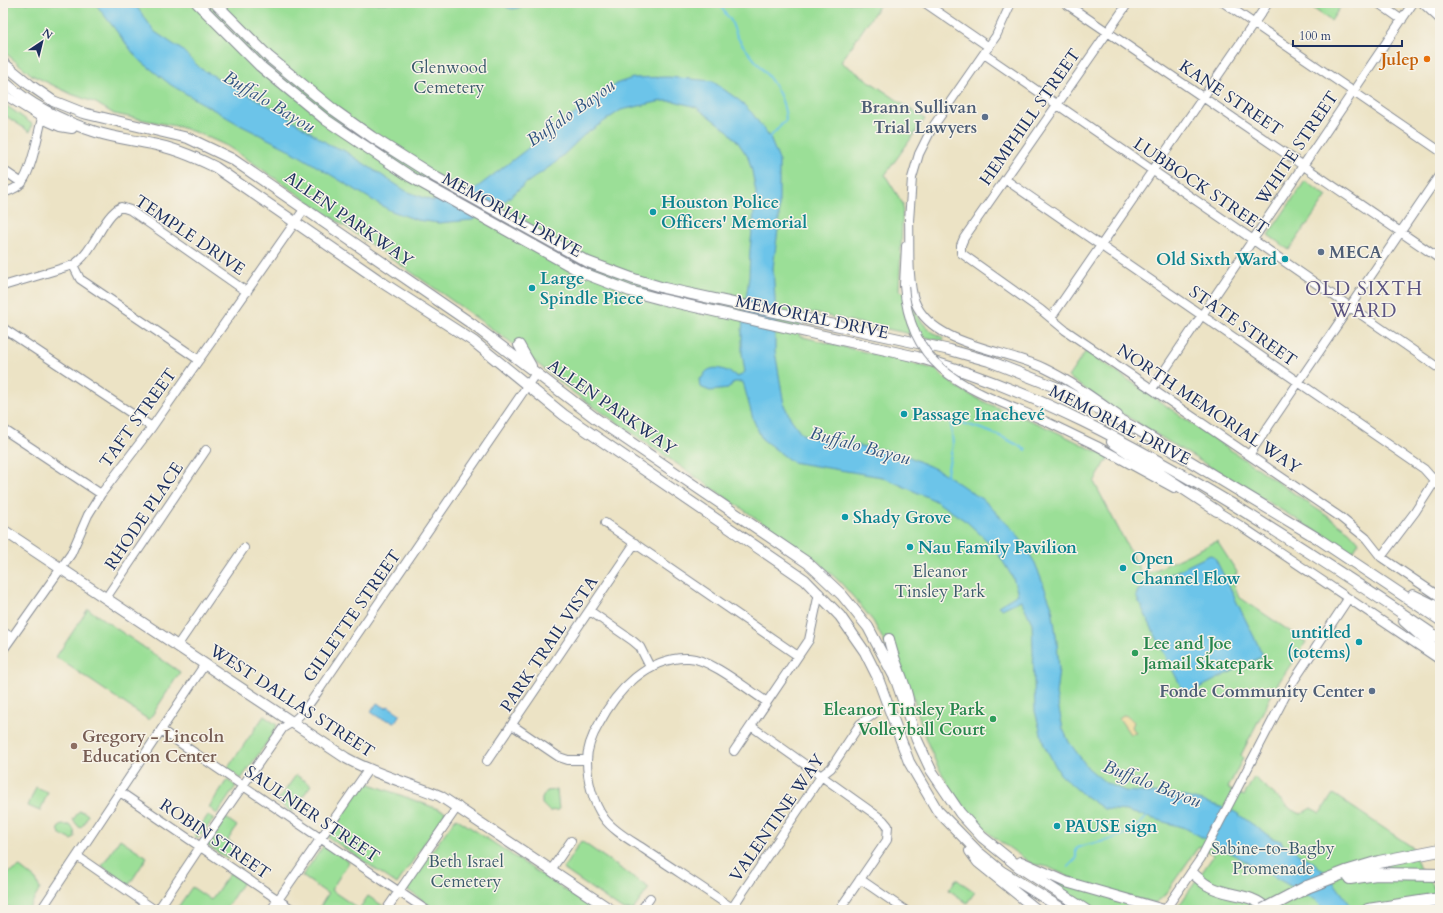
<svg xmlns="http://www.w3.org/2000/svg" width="1443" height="913" viewBox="0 0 1443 913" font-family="Cardo,serif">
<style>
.green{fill:#9bdf97;stroke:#5b877a}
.sand{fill:#eeda9e;stroke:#84847e}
.water{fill:#6cc4e9;stroke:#447aa4}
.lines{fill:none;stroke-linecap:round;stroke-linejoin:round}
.stream{stroke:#6cc4e9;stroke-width:2}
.minor-casing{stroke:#848992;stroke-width:10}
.major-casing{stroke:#848992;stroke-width:12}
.highway-casing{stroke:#848992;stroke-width:14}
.minor{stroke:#fff;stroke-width:8}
.major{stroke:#fff;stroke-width:10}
.highway{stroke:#fff;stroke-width:12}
.minor-bridge-casing{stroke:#848992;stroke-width:10;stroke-linecap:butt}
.highway-bridge-casing{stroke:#848992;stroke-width:14;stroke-linecap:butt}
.minor-bridge{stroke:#fff;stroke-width:8}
.highway-bridge{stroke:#fff;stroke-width:12}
.food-dot{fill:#e8710a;stroke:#f7f3e8;stroke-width:1.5}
.service-dot{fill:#5c6f8a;stroke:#f7f3e8;stroke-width:1.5}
.culture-dot{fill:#0f9aa8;stroke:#f7f3e8;stroke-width:1.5}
.leisure-dot{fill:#2e9e5b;stroke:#f7f3e8;stroke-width:1.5}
.education-dot{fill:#8d6e63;stroke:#f7f3e8;stroke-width:1.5}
.labels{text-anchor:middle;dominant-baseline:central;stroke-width:3;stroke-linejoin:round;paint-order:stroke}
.food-label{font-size:17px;font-weight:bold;fill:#c56008;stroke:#f7f3e8;text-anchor:end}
.park-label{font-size:17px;fill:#3b5b6c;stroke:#f7f3e8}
.street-label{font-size:17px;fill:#1b2f5e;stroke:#f7f3e8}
.service-label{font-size:17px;font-weight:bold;fill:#4e5e75;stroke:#f7f3e8;text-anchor:end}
.culture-label{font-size:17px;font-weight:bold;fill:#0d838f;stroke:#f7f3e8;text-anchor:start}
.leisure-label{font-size:17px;font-weight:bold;fill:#27864d;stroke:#f7f3e8;text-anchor:start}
.education-label{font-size:17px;font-weight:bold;fill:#785e54;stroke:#f7f3e8;text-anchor:start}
.water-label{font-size:18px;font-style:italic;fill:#2f5481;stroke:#f7f3e8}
.quarter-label{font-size:19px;letter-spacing:1px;fill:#5b5481;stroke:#f7f3e8}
</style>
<rect width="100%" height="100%" fill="#f7f3e8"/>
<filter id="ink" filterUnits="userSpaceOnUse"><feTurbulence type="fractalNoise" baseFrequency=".025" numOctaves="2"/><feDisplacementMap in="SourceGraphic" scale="8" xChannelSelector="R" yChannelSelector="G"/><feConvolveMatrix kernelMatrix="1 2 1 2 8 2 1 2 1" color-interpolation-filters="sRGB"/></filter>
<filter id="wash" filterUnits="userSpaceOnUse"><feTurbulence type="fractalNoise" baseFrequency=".012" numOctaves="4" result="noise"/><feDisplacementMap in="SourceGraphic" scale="16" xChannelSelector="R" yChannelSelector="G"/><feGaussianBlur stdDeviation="0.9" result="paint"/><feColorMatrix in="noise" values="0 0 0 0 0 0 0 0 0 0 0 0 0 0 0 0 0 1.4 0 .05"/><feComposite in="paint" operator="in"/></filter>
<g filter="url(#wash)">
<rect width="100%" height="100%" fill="#ece3c5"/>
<!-- green -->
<path class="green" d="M3 3H881L841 62 925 119 885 175 903 204 899 291 910 295C914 314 924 330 944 338L943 341 804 311 799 336 935 369C964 398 1002 409 1039 424 1063 434 1085 447 1109 457L1094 482 1143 576 1217 541 1237 572 1233 581 1239 597 1306 642 1275 688 1241 755 1243 758 1228 788 1244 796 1254 777 1292 810 1301 814 1311 808 1320 813 1333 794 1412 847 1419 867 1433 886 1440 910H1176L1214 855 1199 846 1163 897 1155 903 1090 887 1048 867 1032 864 991 835 970 814 952 791 937 765 925 737 913 697 897 659 888 649 873 621 861 606 841 583 815 559 574 393 509 341 437 290 250 161 227 146 203 135 180 127 114 114 96 103 71 94 32 75 3 51Z
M1319 3H1343L1331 21 1314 9Z
M3 103 32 124 30 132 3 114Z
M1305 181 1327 196 1289 250 1268 235Z
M1086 351 1349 531 1359 542 1352 553 1113 408 1068 377Z
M88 609 180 672 149 720 56 657Z
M264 716 277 725 270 738 241 779 227 769Z
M296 775 311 785 292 812 277 802Z
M227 780 236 786 217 814 209 807Z
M365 782 446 812 397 884 328 837Z
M36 787 48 792 40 811 28 806Z
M557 790 559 810 549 811 542 804V798L547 791Z
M79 811 84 812 88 815 84 824 80 828 73 820Z
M208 815 214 819 197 839 194 836Z
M226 818 237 826 228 840 237 847 228 859 207 845Z
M456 818 595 910H436L405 888Z
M62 825H70L74 830 75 837 72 840 60 834 58 828Z
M120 839 147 857 129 885 102 866Z
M581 841 649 888 633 910H623L563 869Z
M324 845 349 862 331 890 359 909 368 896 383 906 380 910H318L328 894 302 876Z
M20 867 36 880 40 889 28 910H17L3 905V875Z
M1034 871 1154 910H1094Z
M230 873 243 882 225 910H176L192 887 211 900Z
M956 879 975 892 967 903 949 890Z"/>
<!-- sand -->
<path class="sand" d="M1123 715 1128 716 1134 722 1132 727 1136 733 1130 734 1119 718Z"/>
<!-- water -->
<path class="water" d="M95 3H134L155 32 182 50 201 69 282 113 328 144 343 150 406 191 433 201 475 189 548 133 618 83 633 78 668 77 712 81 740 101 752 113 770 138 779 160V222L773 268 775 299V351L784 405 791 419 802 434 814 438 901 453 942 472 986 502 1017 534 1035 563 1052 607 1057 642 1059 669 1056 694 1063 729 1069 742 1088 768 1106 783 1125 791 1178 795 1206 802 1235 812 1272 838 1281 841 1283 845 1291 847 1299 855 1312 861 1329 876 1354 910H1324L1316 900 1185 828 1126 811 1104 809 1081 793 1060 774 1044 745 1035 711 1032 623 1021 600 1002 609 998 606 1018 594 1013 578 994 547 967 522 934 500 882 477 792 462 762 439 753 419 743 382H734L728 389 710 391 700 387 699 379 702 378C709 361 727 370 738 377L745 372 742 353V330L749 277 750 250 756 193 752 171 748 157 737 141 728 131 696 107 674 101H662L621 110 584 135 555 163 525 184 504 202 472 220 439 223 417 220 389 210 288 149 240 125 171 85 137 58Z
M502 3H528C519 8 510 13 502 3Z
M1210 555 1214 556 1262 653 1261 657 1189 693 1183 691 1136 596 1138 590Z
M377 703 386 708 388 706 400 714 395 722 380 718 371 712Z"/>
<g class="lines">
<!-- stream -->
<path class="stream" d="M721 3C721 10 726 14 730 19 734 27 736 37 742 44 760 69 784 86 786 120L768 139
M946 477 953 445 951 424 955 421C983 429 1000 434 1026 450
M1068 867 1076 859V849C1084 844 1091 844 1100 842 1119 838 1137 830 1149 814"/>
</g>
</g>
<g filter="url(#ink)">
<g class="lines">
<defs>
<path id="minor" d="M925 3 989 47
M1065 3 1440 259
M1128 3 964 238 961 245V253L1041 310 1065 330 1340 517 1366 538 1381 557 1440 597
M1224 3 1440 151
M1378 3 1402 20
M984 54 1440 369
M3 94 42 118C38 134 32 170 22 182 18 188 10 191 3 193
M3 170 22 183
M1006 180 1424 469 1440 487
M909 217C910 240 907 281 915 302 933 346 1005 349 1044 368 1071 381 1094 398 1118 415
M909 221 912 178 919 154 932 128 996 36 1011 3
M73 265 80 279 199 360
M904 285 906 246
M3 286 73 265C94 253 102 216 121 207L130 210 247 292
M1051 318 1268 3
M3 328 152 427
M1152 389 1413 3
M1043 420 1097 446 1174 488
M3 429 101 494
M1249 455 1440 174
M1212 508 1241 526 1440 660
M605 523 798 656
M1381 557 1415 512 1440 473
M106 598 206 450
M590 611 633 641 640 647 650 667
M3 632 12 637
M177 646 244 548
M3 650 71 554 88 515 101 494 152 427 305 208
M512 725 559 757 568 760H587
M751 726 883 820 888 826 887 840 839 910
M161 730 426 910
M734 751 809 640 819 593
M487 761 635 543
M120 792 293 910
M77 856 155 910
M551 870 571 841
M860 879 905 910
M732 908 822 775 831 768 860 724 875 713
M41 910 205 664
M158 910 200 847 283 728C301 718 310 703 321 687L536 373
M271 910 368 770
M386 910 458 806
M641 910 650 898
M735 910C705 889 675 870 644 849 632 841 613 831 604 818 593 803 587 779 587 761 587 748 593 734 599 724 616 691 648 656 689 658 711 659 748 690 767 702
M1165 910 1201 858 1291 685 1348 599"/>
<path id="major" d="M197 3 260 66 326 120 411 177 583 273 630 291 660 299 917 357C1032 389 1136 446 1237 507 1306 550 1373 593 1440 639
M215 3 269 57 334 110 372 137 437 178 588 262 634 279 664 288 950 350 989 361 1063 390 1135 428 1317 538 1440 620
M1424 3 1440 18
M3 63 30 85 53 101 83 113 188 138 232 159 472 324 595 418 808 563 842 595 868 627 896 680 917 740 931 770 960 813 982 837 1019 867 1086 910
M3 81C30 105 61 121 96 132 114 138 133 140 152 144 174 148 195 157 215 167L383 283 473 341 564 415 805 580 840 616 865 652 877 676 909 762 937 810 977 851 1001 871 1064 910
M42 118 60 126 72 128
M519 345 531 366
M1112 442 1217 511
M3 530 346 758C376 775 409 783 440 796L611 910
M1413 595 1440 608
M1404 621 1440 653
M889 639C893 662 906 681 909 705
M970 851 978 862 1037 910
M1021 862 1066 882 1164 910
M1192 873C1198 877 1202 883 1209 886 1231 898 1248 891 1269 910"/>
<path id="highway" d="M1350 878 1376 874 1440 875
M1307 887 1346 872 1379 862 1440 850
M1368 910 1440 899"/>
</defs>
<!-- minor casing -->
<use href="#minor" class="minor-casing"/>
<!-- major casing -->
<use href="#major" class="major-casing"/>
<!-- highway casing -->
<use href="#highway" class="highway-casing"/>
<!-- minor -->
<use href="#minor" class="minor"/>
<!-- major -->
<use href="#major" class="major"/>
<!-- highway -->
<use href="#highway" class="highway"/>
<defs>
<path id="minor-bridge" d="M904 285C910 375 973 390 1043 420"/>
<path id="highway-bridge" d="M1263 910 1307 887"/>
</defs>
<!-- minor-bridge casing -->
<use href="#minor-bridge" class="minor-bridge-casing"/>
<!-- highway-bridge casing -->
<use href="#highway-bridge" class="highway-bridge-casing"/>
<!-- minor-bridge -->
<use href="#minor-bridge" class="minor-bridge"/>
<!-- highway-bridge -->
<use href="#highway-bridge" class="highway-bridge"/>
</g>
</g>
<!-- markers -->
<circle class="food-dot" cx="1427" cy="59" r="4"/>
<g class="service-dot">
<circle cx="985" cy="117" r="4"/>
<circle cx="1321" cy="252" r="4"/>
<circle cx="1372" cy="691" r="4"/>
</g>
<g class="culture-dot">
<circle cx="653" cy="212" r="4"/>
<circle cx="1285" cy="259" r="4"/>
<circle cx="532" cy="288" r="4"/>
<circle cx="904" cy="414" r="4"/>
<circle cx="845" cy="517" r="4"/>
<circle cx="910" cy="547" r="4"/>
<circle cx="1123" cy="568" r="4"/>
<circle cx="1359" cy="642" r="4"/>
<circle cx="1057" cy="826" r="4"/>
</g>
<g class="leisure-dot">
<circle cx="1135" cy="653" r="4"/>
<circle cx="993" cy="719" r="4"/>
</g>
<circle class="education-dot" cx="74" cy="746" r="4"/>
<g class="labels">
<!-- food labels -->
<g class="food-label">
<text x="1419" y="59">Julep</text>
</g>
<!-- park labels -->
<g class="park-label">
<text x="449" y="67">Glenwood<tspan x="449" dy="20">Cemetery</tspan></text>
<text x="940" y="571">Eleanor<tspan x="940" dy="20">Tinsley Park</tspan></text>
<text x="1273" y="848">Sabine-to-Bagby<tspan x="1273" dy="20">Promenade</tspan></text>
<text x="466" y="861">Beth Israel<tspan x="466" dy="20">Cemetery</tspan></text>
</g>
<!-- street labels -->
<g class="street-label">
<text transform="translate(1231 98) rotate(34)">KANE STREET</text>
<text transform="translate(1030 117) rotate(-55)">HEMPHILL STREET</text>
<text transform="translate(1297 148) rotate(-56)">WHITE STREET</text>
<text transform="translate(1201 186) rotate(34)">LUBBOCK STREET</text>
<text transform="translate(512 215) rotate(29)">MEMORIAL DRIVE</text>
<text transform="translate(349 219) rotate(35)">ALLEN PARKWAY</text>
<text transform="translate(190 235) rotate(34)">TEMPLE DRIVE</text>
<text transform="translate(812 317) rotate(12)">MEMORIAL DRIVE</text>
<text transform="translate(1243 326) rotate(35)">STATE STREET</text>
<text transform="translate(612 407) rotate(35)">ALLEN PARKWAY</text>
<text transform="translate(1209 409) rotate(34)">NORTH MEMORIAL WAY</text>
<text transform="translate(138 418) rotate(-54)">TAFT STREET</text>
<text transform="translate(1120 425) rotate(27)">MEMORIAL DRIVE</text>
<text transform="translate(144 516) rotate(-56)">RHODE PLACE</text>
<text transform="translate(352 616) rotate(-55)">GILLETTE STREET</text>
<text transform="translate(549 644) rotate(-56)">PARK TRAIL VISTA</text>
<text transform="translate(292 701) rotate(33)">WEST DALLAS STREET</text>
<text transform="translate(312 814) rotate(34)">SAULNIER STREET</text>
<text transform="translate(777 818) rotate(-55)">VALENTINE WAY</text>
<text transform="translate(215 839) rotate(34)">ROBIN STREET</text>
</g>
<!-- service labels -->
<g class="service-label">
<text x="977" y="107">Brann Sullivan<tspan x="977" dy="20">Trial Lawyers</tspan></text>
<text x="1329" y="252" text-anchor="start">MECA</text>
<text x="1364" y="691">Fonde Community Center</text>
</g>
<!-- culture labels -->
<g class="culture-label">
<text x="661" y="202">Houston Police<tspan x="661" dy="20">Officers' Memorial</tspan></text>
<text x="1277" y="259" text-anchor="end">Old Sixth Ward</text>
<text x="540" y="278">Large<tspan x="540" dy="20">Spindle Piece</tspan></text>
<text x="912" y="414">Passage Inachevé</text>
<text x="853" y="517">Shady Grove</text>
<text x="918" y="547">Nau Family Pavilion</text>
<text x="1131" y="558">Open<tspan x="1131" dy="20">Channel Flow</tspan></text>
<text x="1351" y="632" text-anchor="end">untitled<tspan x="1351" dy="20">(totems)</tspan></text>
<text x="1065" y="826">PAUSE sign</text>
</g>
<!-- leisure labels -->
<g class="leisure-label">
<text x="1143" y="643">Lee and Joe<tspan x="1143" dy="20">Jamail Skatepark</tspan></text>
<text x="985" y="709" text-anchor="end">Eleanor Tinsley Park<tspan x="985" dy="20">Volleyball Court</tspan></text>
</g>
<!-- education labels -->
<g class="education-label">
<text x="82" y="736">Gregory - Lincoln<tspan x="82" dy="20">Education Center</tspan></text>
</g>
<!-- water labels -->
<g class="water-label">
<text transform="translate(269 102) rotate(31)">Buffalo Bayou</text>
<text transform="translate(571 113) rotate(-35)">Buffalo Bayou</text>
<text transform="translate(860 446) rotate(15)">Buffalo Bayou</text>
<text transform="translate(1152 784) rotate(21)">Buffalo Bayou</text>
</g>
<!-- quarter labels -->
<g class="quarter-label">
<text x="1364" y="289">OLD SIXTH<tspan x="1364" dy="22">WARD</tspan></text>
</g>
</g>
<!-- margin -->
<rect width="1443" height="913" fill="none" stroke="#f7f3e8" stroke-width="16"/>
<!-- north arrow -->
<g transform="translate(42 42) rotate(35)" stroke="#f7f3e8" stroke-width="3" paint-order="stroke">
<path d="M0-3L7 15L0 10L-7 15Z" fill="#1b2f5e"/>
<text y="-6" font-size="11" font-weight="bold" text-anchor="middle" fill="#1b2f5e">N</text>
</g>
<!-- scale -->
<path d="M1293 40v6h109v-6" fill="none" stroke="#1b2f5e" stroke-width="2"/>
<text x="1299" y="40" font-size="12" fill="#1b2f5e" stroke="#f7f3e8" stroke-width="3" paint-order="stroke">100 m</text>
</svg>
